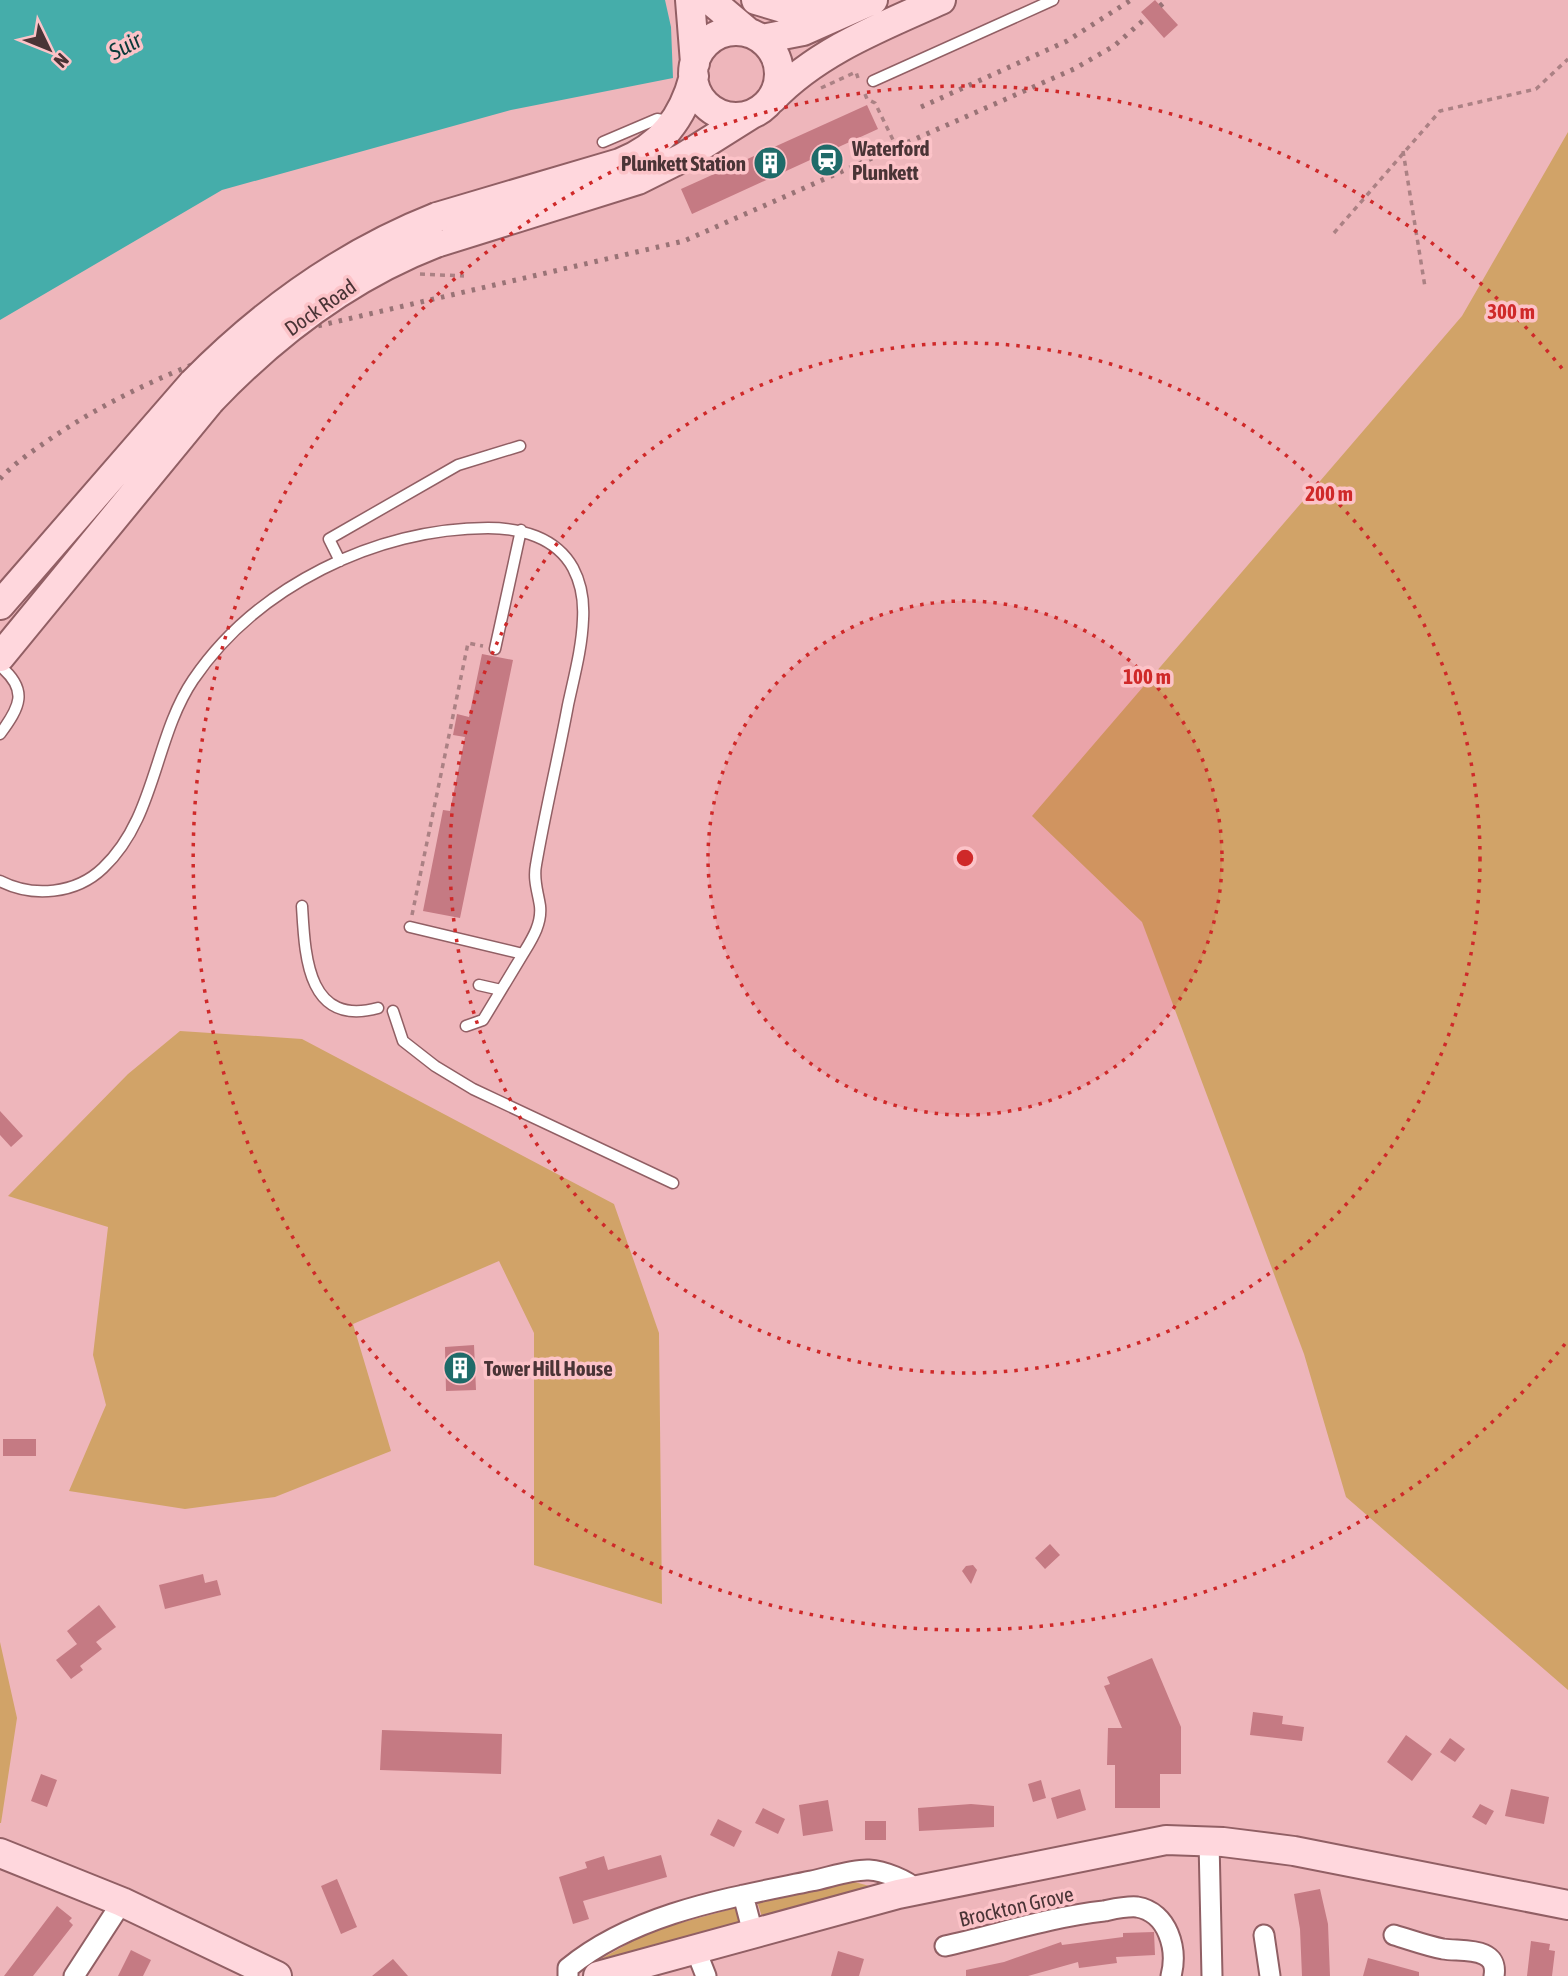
<svg xmlns="http://www.w3.org/2000/svg" width="1568" height="1976" viewBox="0 0 1568 1976" font-family="'Asap Condensed',sans-serif">
<style>
.green{fill:#d1a368}
.water{fill:#45adaa}
.building{fill:#c57a83}
.lines{fill:none;stroke-linecap:round;stroke-linejoin:round}
.lane-casing{stroke:#915f64;stroke-width:13}
.street-casing{stroke:#915f64;stroke-width:23}
.secondary-casing{stroke:#915f64;stroke-width:32}
.path{stroke:#ab8184;stroke-width:3.5;stroke-dasharray:5 5;stroke-linecap:butt}
.lane{stroke:#fff;stroke-width:10}
.street{stroke:#fff;stroke-width:19}
.secondary{stroke:#ffd7dd;stroke-width:28}
.rail{stroke:#997376;stroke-width:5;stroke-dasharray:3.5 7;stroke-linecap:butt}
.secondary-bridge-casing{stroke:#915f64;stroke-width:32;stroke-linecap:butt}
.secondary-bridge{stroke:#ffd7dd;stroke-width:28}
.ring{fill:none;stroke:#cf2929;stroke-width:3.5;stroke-dasharray:3.5 7}
.labels{text-anchor:middle;dominant-baseline:central;stroke-width:7;stroke-linejoin:round;paint-order:stroke}
.poi-label{font-size:21px;font-weight:bold;fill:#4a3436;stroke:#fcc3c8;text-anchor:start}
.street-label{font-size:21px;fill:#4a3436;stroke:#fcc3c8}
.water-label{font-size:23px;font-style:italic;fill:#093a39;stroke:#fcc3c8}
.centre{fill:#cf2929;stroke:#fcc3c8;stroke-width:3.5}
.ring-label{font-size:21px;text-anchor:middle;font-weight:bold;fill:#cf2929;stroke:#fcc3c8;stroke-width:7;stroke-linejoin:round;paint-order:stroke}
</style>
<rect width="100%" height="100%" fill="#eeb6bb"/>
<!-- green -->
<path class="green" d="M1568 132V1690L1346 1497 1304 1354 1142 922 1032 816 1462 316Z
M180 1031 302 1039 614 1204 659 1333 662 1604 534 1565V1333L499 1261 353 1324 391 1451 275 1497 185 1509 69 1491 106 1405 93 1355 108 1227 8 1196 128 1074Z
M0 1642 17 1718 1 1823H0Z
M847 1880 877 1888 762 1917 757 1901Z
M735 1908 740 1924 588 1966 651 1931Z"/>
<!-- water -->
<path class="water" d="M0 0H665L671 27 673 78 511 110 222 190 0 320Z"/>
<!-- building -->
<path class="building" d="M1155 0 1178 25 1164 38 1141 12Z
M867 105 878 129 692 214 681 189Z
M482 654 513 660 460 918 423 911 443 810 450 811 465 737 453 735 457 714 469 717Z
M0 1111 23 1136 11 1147 0 1135Z
M474 1345 476 1390 446 1391 445 1347Z
M3 1439H36V1456H3Z
M1050 1544 1060 1555 1045 1569 1035 1558Z
M973 1565 977 1570 971 1584 962 1571 966 1566Z
M203 1574 205 1583 217 1580 221 1595 165 1609 159 1585Z
M99 1605 116 1627 96 1642 102 1649 80 1666 83 1670 71 1679 56 1660 77 1644 67 1631Z
M1152 1658 1181 1727V1774H1160V1808H1115V1765H1107L1108 1728H1122L1104 1686 1110 1684 1107 1677Z
M1253 1712 1283 1716 1282 1724 1304 1727 1302 1741 1250 1735Z
M382 1730 502 1734 501 1774 380 1770Z
M1406 1735 1432 1754 1412 1781 1387 1762Z
M1450 1738 1465 1749 1455 1762 1440 1752Z
M41 1774 57 1780 47 1807 31 1801Z
M1041 1780 1046 1798 1033 1802 1028 1784Z
M1080 1789 1086 1810 1057 1819 1051 1798Z
M1511 1789 1549 1797 1544 1824 1505 1816Z
M828 1800 833 1831 803 1836 799 1805Z
M971 1804 994 1806V1827L919 1831 918 1808Z
M1480 1804 1494 1811 1486 1825 1472 1817Z
M763 1808 785 1819 778 1834 755 1823Z
M718 1819 742 1831 734 1847 710 1835Z
M865 1821H886V1840H865Z
M661 1855 667 1877 583 1901 589 1919 573 1924 559 1877 587 1868 585 1862 604 1856 608 1870Z
M337 1879 357 1927 341 1934 321 1886Z
M1320 1889 1328 1924 1330 1976H1302L1300 1929 1294 1894Z
M57 1906 72 1918 69 1921 73 1925 33 1976H4Z
M1154 1932 1155 1955 1116 1957 1117 1963 1079 1968 1078 1962 1028 1976H966V1970L1004 1962 1061 1942 1062 1945 1123 1937V1933Z
M1531 1941 1550 1944 1549 1950 1555 1951 1552 1976H1527Z
M131 1950 151 1960 143 1976H118Z
M838 1951 864 1959 859 1976H831Z
M1368 1958 1419 1972V1976H1363Z
M393 1959 408 1976H372Z"/>
<g class="lines">
<defs>
<path id="lane" d="M873 81 1053 0
M603 142 657 119 668 121
M340 561 329 539 458 465 520 446
M495 649 521 530
M0 666C29 690 20 707 0 734
M0 881C33 898 76 894 103 868 156 818 154 738 193 680 256 587 376 528 488 528 520 528 556 537 573 568 581 583 584 602 583 619 582 648 574 677 568 705 558 759 545 812 536 865 533 880 538 892 540 906 542 924 532 939 523 954L410 927
M302 906C305 956 307 1027 378 1008
M479 985 501 990
M393 1011 403 1041 435 1066 473 1089 673 1183
M466 1026 483 1020 523 954"/>
<path id="street" d="M1209 1841 1212 1976
M743 1895 753 1933
M1264 1935 1270 1976
M1394 1935C1411 1940 1427 1946 1443 1949 1462 1952 1499 1946 1494 1976
M945 1946C999 1934 1050 1917 1104 1911 1114 1909 1127 1906 1137 1907 1168 1912 1178 1949 1171 1976
M695 1948 706 1976
M74 1976 122 1902
M568 1976V1968C635 1913 729 1898 811 1881 828 1878 851 1869 869 1870 884 1871 907 1880 917 1890"/>
<path id="secondary" d="M690 0 695 63
M710 0 749 33
M756 0 793 11 835 9
M693 74a43 43 0 1 1 86 0a43 43 0 1 1-86 0Z
M762 39 803 31 873 0
M772 99C818 51 881 27 941 0
M437 217 620 163C661 147 683 118 694 76
M436 243 638 180 682 158 752 114
M0 605 193 383
M0 657 210 401
M0 1853 122 1902 277 1976
M598 1976 898 1894 1166 1840 1223 1842 1294 1851 1568 1905"/>
</defs>
<!-- lane casing -->
<use href="#lane" class="lane-casing"/>
<!-- street casing -->
<use href="#street" class="street-casing"/>
<!-- secondary casing -->
<use href="#secondary" class="secondary-casing"/>
<!-- path -->
<path class="path" d="M821 88 856 72 858 78
M865 94 867 99 875 103 895 144
M1403 151 1425 287
M1334 233 1440 111 1536 89 1568 59
M420 274 464 276
M412 915 468 643 483 646"/>
<!-- lane -->
<use href="#lane" class="lane"/>
<!-- street -->
<use href="#street" class="street"/>
<!-- secondary -->
<use href="#secondary" class="secondary"/>
<!-- rail -->
<path class="rail" d="M1160 6 1167 0
M921 107 1067 41 1131 0
M0 479C14 463 33 451 50 439 118 393 192 362 270 337L684 241 1074 69 1114 46 1146 18"/>
<defs>
<path id="secondary-bridge" d="M193 383C264 311 343 254 437 217
M210 401C274 334 348 277 436 243"/>
</defs>
<!-- secondary-bridge casing -->
<use href="#secondary-bridge" class="secondary-bridge-casing"/>
<!-- secondary-bridge -->
<use href="#secondary-bridge" class="secondary-bridge"/>
</g>
<!-- distance rings -->
<circle cx="965" cy="858" r="257" fill="#cf2929" fill-opacity=".12"/>
<g class="ring">
<circle cx="965" cy="858" r="257"/>
<circle cx="965" cy="858" r="515"/>
<path d="M1565 1344A772 772 0 1 1 1565 372"/>
</g>
<!-- icons -->
<defs>
<symbol id="station-disc" viewBox="-11 -11 22 22"><circle r="9.5" fill="#1f6b69" stroke="#fcc3c8"/><path d="M-3-6H3Q5-6 5-4V2Q5 4 3 4L4.5 6H3L1.5 4h-3L-3 6H-4.5L-3 4Q-5 4-5 2V-4Q-5-6-3-6ZM-3.5-4v3h7v-3ZM-3.5 1v1.5H-2V1ZM2 1v1.5H3.5V1Z" fill="#fff"/></symbol>
<symbol id="building-disc" viewBox="-11 -11 22 22"><circle r="9.5" fill="#1f6b69" stroke="#fcc3c8"/><path d="M-4-6H4V6H1V3H-1V6H-4ZM-2.5-4.3h1.7v1.8h-1.7ZM.8-4.3h1.7v1.8H.8ZM-2.5-1h1.7V.8h-1.7ZM.8-1h1.7V.8H.8Z" fill="#fff"/></symbol>
</defs>
<g fill-rule="evenodd">
<use href="#station-disc" x="808" y="141" width="38" height="38"/>
<use href="#building-disc" x="751" y="144" width="38" height="38"/>
<use href="#building-disc" x="441" y="1349" width="38" height="38"/>
</g>
<g class="labels">
<!-- poi labels -->
<g class="poi-label">
<text x="852" y="148">Waterford<tspan x="852" dy="24">Plunkett</tspan></text>
<text x="746" y="163" text-anchor="end">Plunkett Station</text>
<text x="484" y="1368">Tower Hill House</text>
</g>
<!-- street labels -->
<g class="street-label">
<text transform="translate(320 307) rotate(-35)">Dock Road</text>
<text transform="translate(1016 1906) rotate(-13)">Brockton Grove</text>
</g>
<!-- water labels -->
<g class="water-label">
<text transform="translate(125 46) rotate(-28)">Suir</text>
</g>
</g>
<circle cx="965" cy="858" r="10" class="centre"/>
<g class="ring-label">
<text x="1511" y="319">300 m</text>
<text x="1329" y="501">200 m</text>
<text x="1147" y="684">100 m</text>
</g>
<!-- north arrow -->
<g transform="translate(49 49) rotate(133)" stroke="#fcc3c8" stroke-width="5" paint-order="stroke">
<path d="M0-5L12 26L0 18L-12 26Z" fill="#4a3436"/>
<text y="-10" font-size="19" font-weight="bold" text-anchor="middle" fill="#4a3436">N</text>
</g>
</svg>
